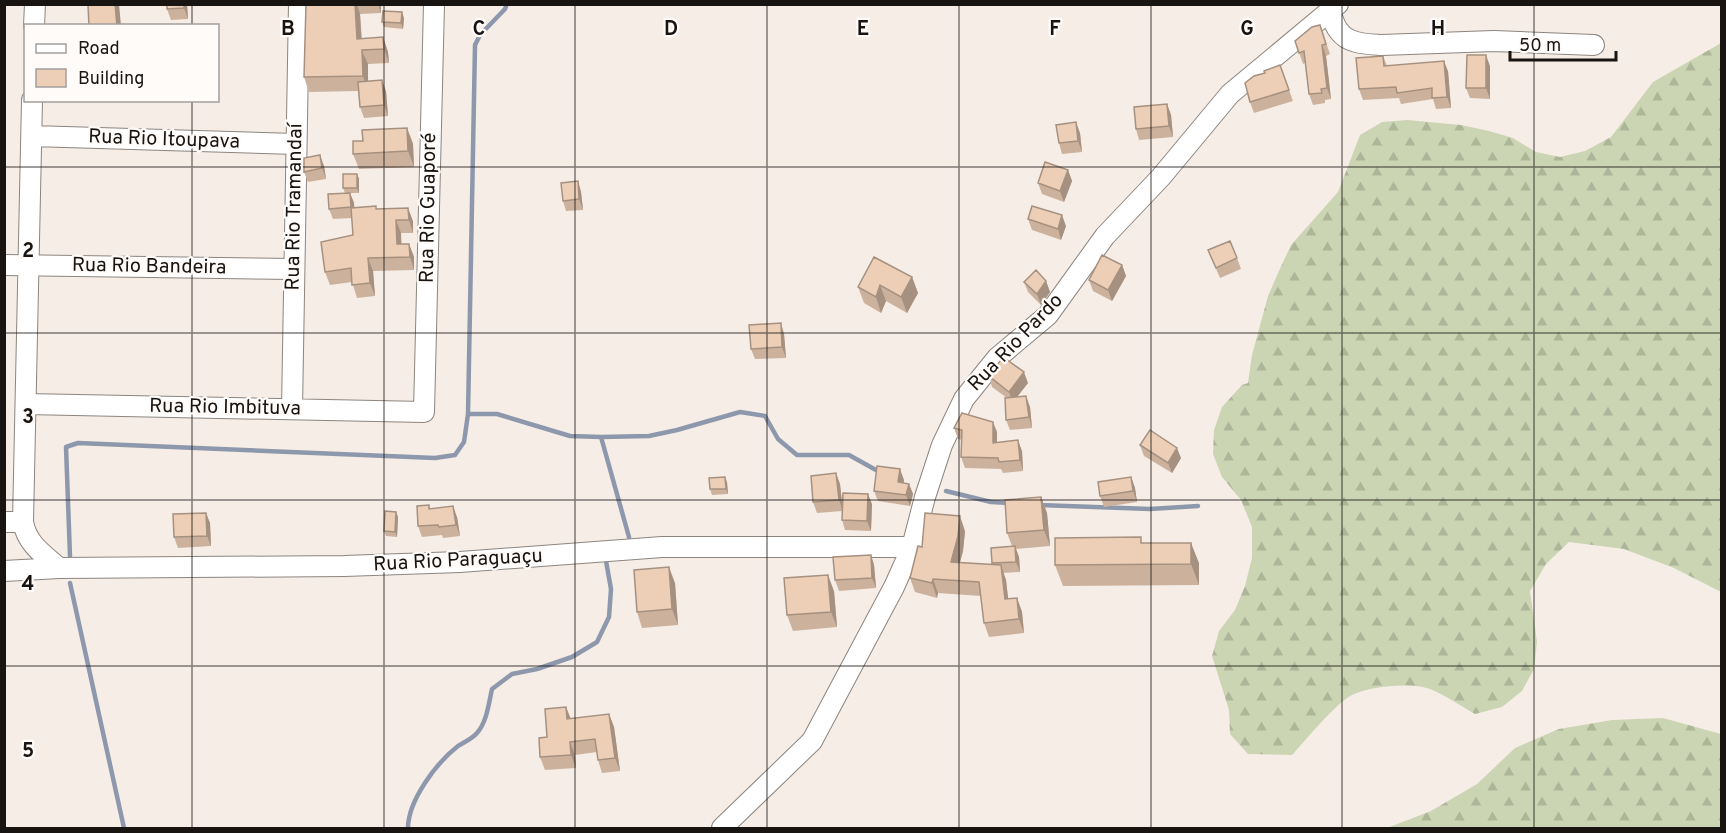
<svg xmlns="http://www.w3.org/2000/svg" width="1726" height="833" viewBox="0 0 1726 833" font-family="Overpass,sans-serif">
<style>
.forest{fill:url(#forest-firs)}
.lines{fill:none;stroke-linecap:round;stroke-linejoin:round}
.stream{stroke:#8e98ad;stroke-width:4.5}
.minor-casing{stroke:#8c857f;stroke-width:22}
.minor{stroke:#fff;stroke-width:20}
.wall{fill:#ccb29d}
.shaded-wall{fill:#a69180}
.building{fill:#edcfb7;stroke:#a69180;stroke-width:1.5}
.grid{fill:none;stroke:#171412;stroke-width:1.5;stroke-opacity:0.55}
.labels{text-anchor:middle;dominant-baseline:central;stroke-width:4.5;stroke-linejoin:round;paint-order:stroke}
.street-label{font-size:20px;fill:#171412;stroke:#fffbf9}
.grid-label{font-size:20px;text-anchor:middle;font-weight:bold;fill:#171412;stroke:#fffbf9;stroke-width:4.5;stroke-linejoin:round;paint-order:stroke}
</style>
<defs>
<pattern id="forest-firs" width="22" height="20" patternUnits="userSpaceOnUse" patternTransform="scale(1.5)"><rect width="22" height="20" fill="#ccd5b3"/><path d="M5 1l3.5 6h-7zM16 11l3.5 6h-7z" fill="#aeb699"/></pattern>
</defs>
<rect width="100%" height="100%" fill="#f6ede7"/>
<!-- forest -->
<path class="forest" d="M1721 43V592L1674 568 1624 549 1569 542 1546 564 1530 591 1537 642 1534 669 1522 691 1502 707 1475 714C1461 706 1445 695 1430 689 1411 682 1370 686 1352 695 1335 704 1306 740 1292 755L1248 754 1230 734 1229 710 1212 656 1219 631 1235 610 1245 586 1252 558V527L1241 500 1222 477 1213 454 1214 430 1222 407 1242 385 1248 383 1252 355 1268 296 1278 273 1291 245 1338 192 1360 135 1382 122 1407 120 1461 125 1489 131 1513 138 1536 152 1560 157 1585 151 1611 137 1653 82Z
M1663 718 1721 734V828H1387L1431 811 1477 784 1515 748 1559 729 1612 720Z"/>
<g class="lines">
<!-- stream -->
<path class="stream" d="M468 414H497L570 436 601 437 629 537
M601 437 649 436 677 430 740 412 765 416 778 439 797 455H849L876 470
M946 491 991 502 1010 503
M1039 505 1150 509 1198 506
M70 556 66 447 78 443 435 458 455 455 464 442 468 414 475 45 480 35 505 9 507 4
M70 583 124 828
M408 828C408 801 436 763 458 746 464 742 472 739 477 733 487 722 489 702 492 689L512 674 537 669 572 657 597 642 609 617 611 589 606 561"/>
<defs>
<path id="minor" d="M1330 13C1333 18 1335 27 1339 31 1348 44 1367 44 1381 45L1494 41 1594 45
M34 26 35 4
M32 100 23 522C27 544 43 554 59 568
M32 136 296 144
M4 265 294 269
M26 404 424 412 434 4
M292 409 299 4
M4 522H23
M4 571 59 568 344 566 460 562 662 547H912
M722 828 812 741 894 587 912 547 925 497 942 445 964 399 997 358 1048 315 1105 236 1161 177 1230 94 1338 4"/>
</defs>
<!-- minor casing -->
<use href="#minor" class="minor-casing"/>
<!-- minor -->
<use href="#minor" class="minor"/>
</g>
<!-- wall -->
<path class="wall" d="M187 4 188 19 171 20 167 9Z
M306 4H381V13L360 14 362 39 383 37 388 52 389 63 368 64V82L386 91 388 116 364 118 360 107 358 91 309 92 304 77Z
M404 18 403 29 384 27 382 22Z
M1320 25 1330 54 1326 56 1331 99 1325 100V103L1313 105 1309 94 1305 63 1303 64 1295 41Z
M1383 56 1387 66 1448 71 1451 108 1436 109 1433 99 1401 104 1399 98 1363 100 1359 89Z
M1280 65 1293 101 1254 113 1250 102 1265 73Z
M1490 66V99L1470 98 1466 88Z
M1167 104 1171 115 1173 137 1139 140 1136 129Z
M407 128 413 144 414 167 359 169 353 154 363 141Z
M1080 133 1082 152 1062 154 1059 143Z
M324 166 326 179 308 182 304 172Z
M1068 170 1072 181 1064 202 1042 194 1038 183Z
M357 174 359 179V193H350L354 203V208L377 209 413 221V233H401V244H409L414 257V270L373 271 375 296 357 298 352 282 330 285 325 272 353 235 352 218 333 219 329 209 345 193 343 188Z
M578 181 581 192 583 210 566 211 563 201Z
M1028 219 1066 226 1061 240 1032 230Z
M1208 250 1237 258 1241 269 1220 278Z
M1122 265 1126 276 1112 301 1093 291 1089 280Z
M912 277 918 293 907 313 886 301 881 313 864 303 858 287Z
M1046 281 1050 292 1041 305 1028 292 1024 282Z
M784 334 786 358 755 359 751 349Z
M989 376 1028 383 1017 397 1030 407 1032 428 1010 430 1006 420 1007 398 992 387Z
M954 428 997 432V442L1022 451 1023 471 1003 473 1001 469 965 468 961 457 962 440 958 439Z
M1140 445 1181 458 1172 473 1144 456Z
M1131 477 1135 488 1137 502 1104 507 1100 496Z
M904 480V483L909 484 913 494 910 506 878 501 874 491Z
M727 482 728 494 712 495 710 489Z
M840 484 842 504H872L871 531 845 530 842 520V511L817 513 813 502Z
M1041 497 1047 513 1050 546 1016 549 1019 557 1020 572 1003 573 1006 580 1008 599 1017 598 1022 612 1024 633 989 637 984 623 981 596 938 593 937 598 915 592 910 578 922 547 965 531 963 551 960 563 992 565V563L1012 546 1007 533Z
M429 505 430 509 457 517 460 536 443 538 442 535 422 537 418 526Z
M396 512 398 517 397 537 386 536 384 531Z
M206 513 210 523 211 546 178 548 174 537Z
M1143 543 1199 563V585L1063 586 1055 565Z
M871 555 874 565 876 588 839 591 835 580Z
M675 583 678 625 642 628 637 612Z
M834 591 837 627 793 631 787 615Z
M566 707 571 719 609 714 614 727 620 771 602 773 598 760 597 752 575 755 576 768 545 770 540 757 547 737Z"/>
<!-- shaded-wall -->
<path class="shaded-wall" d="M115 4H119L121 26H117Z
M184 4H187L188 19 184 8Z
M355 4H357L360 14 362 51 368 64V91L363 76 357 39Z
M378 4H381V13Z
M402 12 404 18 403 29 401 23Z
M383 37 388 52 389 63 384 49Z
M1322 45 1326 56 1331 99 1327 88Z
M1486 55 1490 66V99L1486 88Z
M1444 61 1448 71 1451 108 1447 97Z
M382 80 386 91 388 116 384 105Z
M1167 104 1171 115 1173 137 1169 126Z
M1076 122 1080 133 1082 152 1078 141Z
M407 128 413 144 414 167 408 151Z
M320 155 324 166 326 179 322 168Z
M1068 170 1072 181 1064 202 1060 191Z
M357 174 359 179V193L357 188Z
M578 181 581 192 583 210 579 199Z
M350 193 354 203 355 218 351 207Z
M408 208 413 221V233L409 220Z
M1062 215 1066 226 1061 240 1058 229Z
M396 220 401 233 402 257 397 244Z
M409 244 414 257V270L410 257Z
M368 258 373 271 375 296 370 283Z
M1122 265 1126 276 1112 301 1108 290Z
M912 277 918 293 907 313 901 297Z
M1046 281 1050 292 1041 305 1037 294Z
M880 285 886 301 881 313 876 297Z
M781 323 784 334 786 358 782 347Z
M1024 372 1028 383 1013 402 1009 392Z
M1026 396 1030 407 1032 428 1029 417Z
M993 422 997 432V453L993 443Z
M1018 440 1022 451 1023 471 1020 460Z
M1177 448 1181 458 1172 473 1168 463Z
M900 469 904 480 902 493 898 482Z
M836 473 840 484 843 511 839 500Z
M725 477 727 482 728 494 726 489Z
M1131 477 1135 488 1137 502 1133 491Z
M909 484 913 494 910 506 906 495Z
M868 494 872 504 871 531 867 521Z
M1041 497 1047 513 1050 546 1044 530Z
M453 506 457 517 460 536 456 525Z
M396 512 398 517 397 537 395 532Z
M206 513 210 523 211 546 207 536Z
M960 516 965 531 963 551 956 576 951 562Z
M1191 543 1199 563V585L1191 564Z
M1015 546 1019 557 1020 572 1016 562Z
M871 555 874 565 876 588 872 578Z
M1001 565 1006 580 1010 614 1005 599Z
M669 567 675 583 678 625 672 609Z
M828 575 834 591 837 627 831 612Z
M933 579 938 593 937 598 932 583Z
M1017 598 1022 612 1024 633 1019 619Z
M566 707 571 720 567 719Z
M609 714 614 727 620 771 615 758Z
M570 742 575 755 576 768 571 755Z"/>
<!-- building -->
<path class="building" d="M90 4H115L117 26H89L88 5H90Z
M167 4H184V8L167 9Z
M306 4H355L357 39 383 37 384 49 362 50 363 76 304 77Z
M383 11 402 12 401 23 382 22Z
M1320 25 1326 44 1322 45 1327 88 1321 89 1322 93 1309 94 1304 51 1299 53 1295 41 1312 27Z
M1467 55H1486V88H1466Z
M1383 56 1384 66 1444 61 1447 97 1432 98V88L1397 93 1396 87 1359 89 1356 58Z
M1280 65 1289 90 1250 102 1245 83 1254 76 1265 73 1264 71Z
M382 80 384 105 360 107 358 82Z
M1167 104 1169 126 1136 129 1134 107Z
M1076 122 1078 141 1059 143 1056 125Z
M407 128 408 151 353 154V141H363L362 130Z
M320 155 322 168 304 172V158Z
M1045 162 1068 170 1060 191 1038 183Z
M343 174H357V188H343Z
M578 181 579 199 563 201 561 183Z
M350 193 351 207 329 209 328 194Z
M376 206V209L408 208 409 220H396L397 244H409L410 257 368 258 370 283 352 285 351 268 325 272 321 242 353 235 351 208Z
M1032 206 1062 215 1058 229 1028 219Z
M1230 241 1237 258 1216 268 1208 250Z
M1102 255 1122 265 1108 290 1089 280Z
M874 257 912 277 901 297 880 285 876 297 858 287Z
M1036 270 1046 281 1037 294 1024 282Z
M781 323 782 347 751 349 749 325Z
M1003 357 1024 372 1009 392 989 376Z
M1026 396 1029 417 1006 420 1005 398Z
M962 413 993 422V443L1018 440 1020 460 999 462 998 458 961 457 962 430 954 428Z
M1150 430 1177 448 1168 463 1140 445Z
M877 466 900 469 898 482 909 484 906 495 874 491Z
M836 473 839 500 813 502 811 476Z
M725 477 726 489H710L709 478Z
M1131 477 1133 491 1100 496 1098 482Z
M843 493 868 494 867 521 842 520Z
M1041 497 1044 530 1007 533 1005 500Z
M429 505V509L453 506 456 525 439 527 438 525 418 526 417 506Z
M385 511 396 512 395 532 384 531Z
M206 513 207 536 174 537 173 514Z
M925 513 960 516 958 536 951 562 1001 565 1005 599 1017 598 1019 619 984 623 979 582 933 579 932 583 910 578 918 546 922 547Z
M1141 537V543H1191V564L1055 565V538Z
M1015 546 1016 562 992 563 991 548Z
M871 555 872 578 835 580 833 557Z
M669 567 672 609 637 612 634 570Z
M828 575 831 612 787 615 784 578Z
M566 707 567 719 609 714 615 758 598 760 595 739 570 742 571 755 540 757 539 738 547 737 545 709Z"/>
<!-- grid -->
<path class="grid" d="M192 4V26M384 4V828M575 4V828M767 4V828M959 4V828M1151 4V828M1342 4V828M1534 4V828M192 100V828M4 167H1722M4 333H1722M4 500H1722M4 666H1722"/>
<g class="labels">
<!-- street labels -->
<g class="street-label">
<text transform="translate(164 140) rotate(2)">Rua Rio Itoupava</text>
<text transform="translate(295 207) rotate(-89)">Rua Rio Tramandaí</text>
<text transform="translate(429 208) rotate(-89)">Rua Rio Guaporé</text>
<text transform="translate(149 267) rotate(1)">Rua Rio Bandeira</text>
<text transform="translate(1016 343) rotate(-46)">Rua Rio Pardo</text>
<text transform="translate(225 408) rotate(1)">Rua Rio Imbituva</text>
<text transform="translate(458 561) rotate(-3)">Rua Rio Paraguaçu</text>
</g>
</g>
<g class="grid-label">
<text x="288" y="35">B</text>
<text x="479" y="35">C</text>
<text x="671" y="35">D</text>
<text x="863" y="35">E</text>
<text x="1055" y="35">F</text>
<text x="1247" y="35">G</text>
<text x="1438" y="35">H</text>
<text x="28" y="257">2</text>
<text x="28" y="423">3</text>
<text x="28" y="590">4</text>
<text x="28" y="757">5</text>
</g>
<!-- border -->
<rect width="1726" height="833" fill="none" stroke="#171412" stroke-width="12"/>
<!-- legend -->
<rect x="24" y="24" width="195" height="78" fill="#fffbf9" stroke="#a29f9d" stroke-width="1.5"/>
<rect x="36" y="44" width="30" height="9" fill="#ffffff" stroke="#a29f9d" stroke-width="1.5"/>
<text x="78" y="54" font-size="18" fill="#171412">Road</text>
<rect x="36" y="69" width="30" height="18" fill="#edcfb7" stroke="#a29f9d" stroke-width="1.5"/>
<text x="78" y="84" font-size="18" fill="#171412">Building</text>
<!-- scale -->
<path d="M1510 51v9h106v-9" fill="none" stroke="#171412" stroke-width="3"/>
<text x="1519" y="51" font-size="18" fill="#171412" stroke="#fffbf9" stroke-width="4.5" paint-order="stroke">50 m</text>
</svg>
